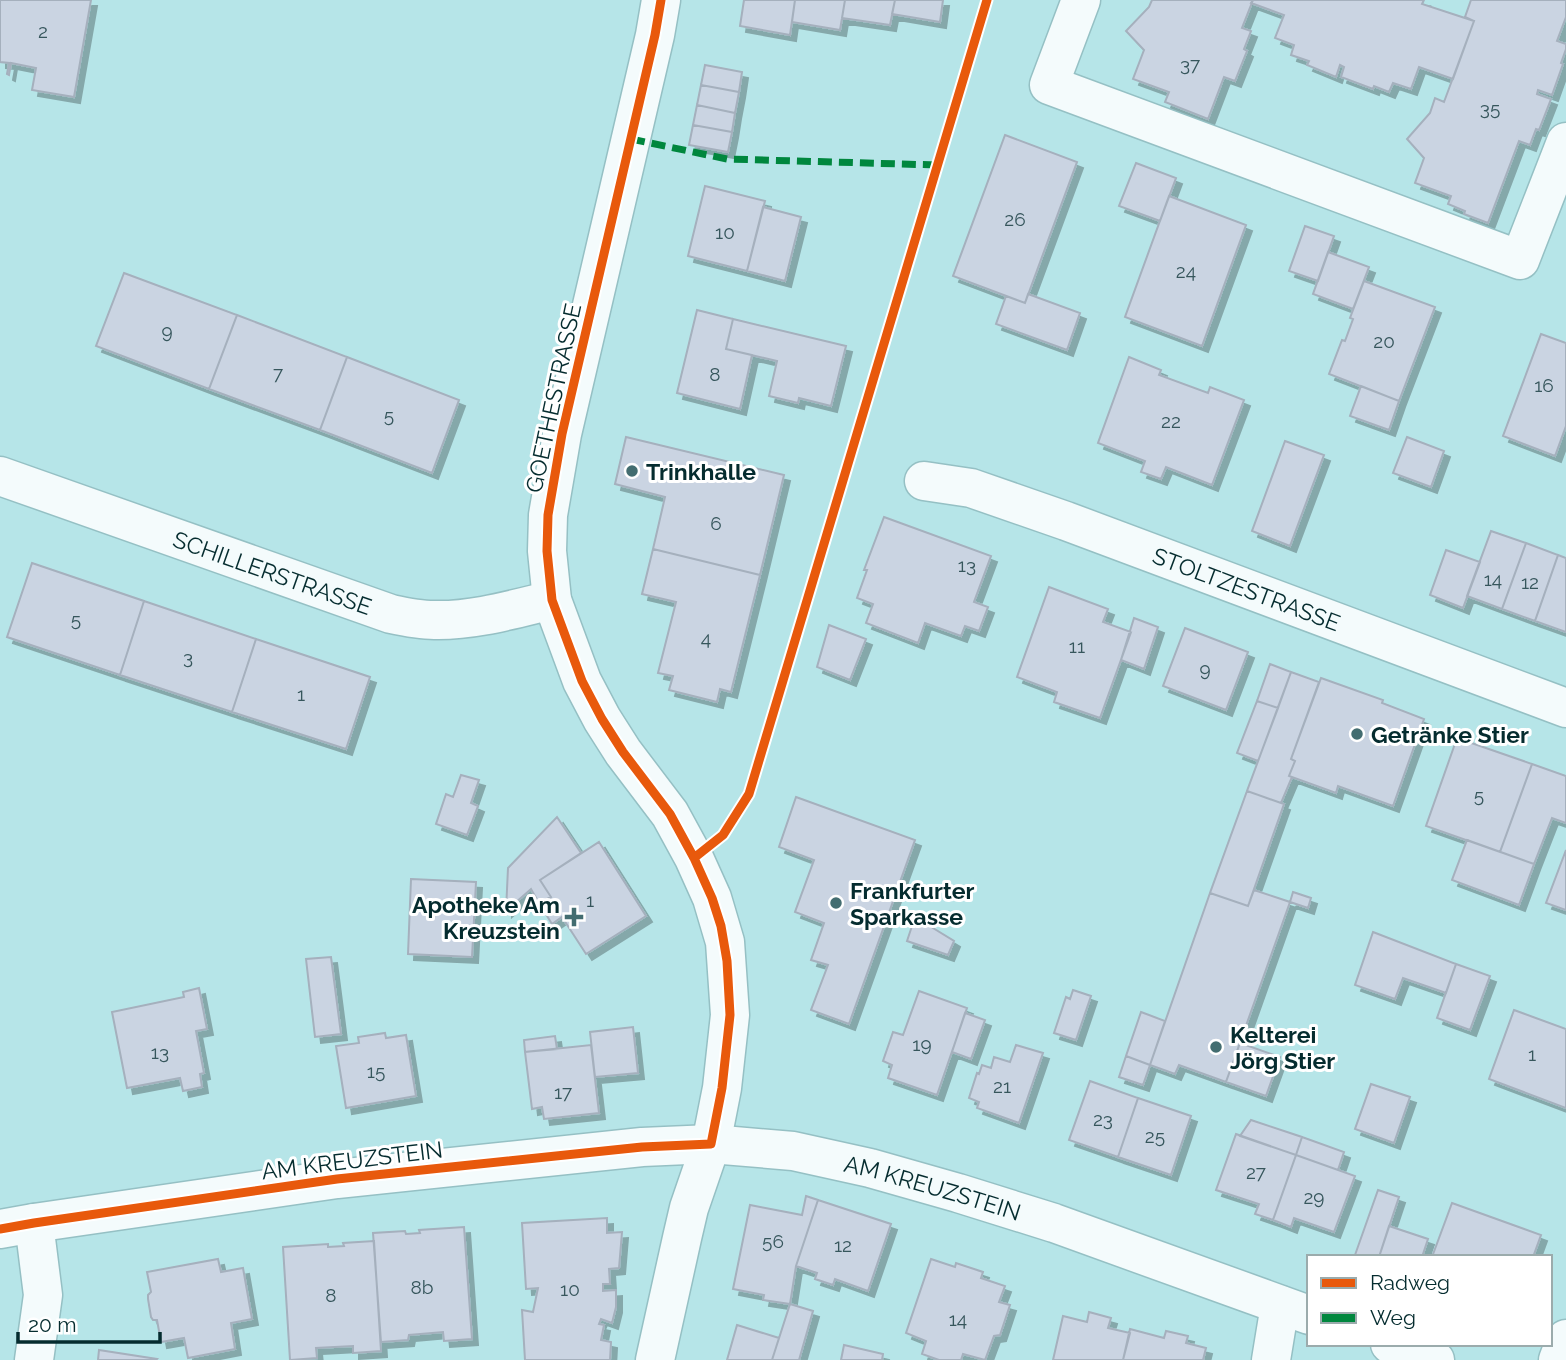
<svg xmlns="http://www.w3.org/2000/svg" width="1566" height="1360" viewBox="0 0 1566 1360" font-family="Raleway,sans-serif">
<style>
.building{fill:#cad4e2;stroke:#a5b0bd;stroke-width:2;filter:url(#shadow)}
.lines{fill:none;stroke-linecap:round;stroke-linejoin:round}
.minor-casing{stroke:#95c0c4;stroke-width:41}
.minor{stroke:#f4fbfc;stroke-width:38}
.quiet{stroke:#00873e;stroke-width:7;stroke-dasharray:14 7;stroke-linecap:butt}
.cycleway-casing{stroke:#fff;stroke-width:13}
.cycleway{stroke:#e8590c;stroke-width:9}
.poi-dot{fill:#436d70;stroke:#fff;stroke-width:2.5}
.labels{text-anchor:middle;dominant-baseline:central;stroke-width:6;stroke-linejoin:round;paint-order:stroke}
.number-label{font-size:19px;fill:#36565c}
.street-label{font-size:23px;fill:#052c2f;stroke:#fff}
.poi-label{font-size:23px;font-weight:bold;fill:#052c2f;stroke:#fff;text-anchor:start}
</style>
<defs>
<filter id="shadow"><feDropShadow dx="6" dy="6" stdDeviation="0" flood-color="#0004"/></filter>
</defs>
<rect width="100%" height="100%" fill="#b6e5e8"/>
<!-- building -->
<path class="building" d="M0 0H91L74 97 32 90 36 68 11 63 9 75 7 74 9 63 0 62Z
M744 0H795L790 35 740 26Z
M795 0H845L840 30 792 22Z
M845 0H895L890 25 842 18Z
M895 0H943L940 22 892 14Z
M1152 0H1253L1242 28 1251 31 1244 49 1247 51 1235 81 1224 77 1208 119 1165 102 1169 92 1133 79 1144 50 1126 31 1149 7Z
M1253 0H1424L1422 4 1474 21 1453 79 1419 67 1411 89 1393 83 1389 92 1374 86 1373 89 1341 77 1344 67 1340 65 1336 77 1307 65 1309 61 1291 55 1294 45 1275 38 1284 15 1251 3Z
M1471 0H1566V17L1557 41 1566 44V49L1561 63 1563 64 1552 95 1538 90 1537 94 1551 99 1539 130 1536 129 1530 145 1519 141 1488 223 1464 214 1465 211 1448 204 1451 196 1415 183 1424 158 1407 139 1430 113 1435 98 1444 102 1474 21 1465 17Z
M705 65 742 72 739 92 701 85Z
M701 85 739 92 735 113 697 105Z
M697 105 735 113 732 132 693 125Z
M693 125 732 132 728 152 689 145Z
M1005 135 1077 162 1025 303 953 276Z
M1136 163 1176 178 1160 221 1119 206Z
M705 186 765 201 747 271 688 256Z
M1169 196 1246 225 1202 346 1125 317Z
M763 207 801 217 785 281 747 271Z
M1305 226 1334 236 1318 281 1289 271Z
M1328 252 1369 267 1353 309 1313 294Z
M124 273 237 315 209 389 96 346Z
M1364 281 1435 307 1399 401 1329 374 1342 340 1345 341 1353 319 1350 318Z
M1028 294 1080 313 1067 350 996 324 1006 296 1025 303Z
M697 310 733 319 726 349 752 355 740 409 677 393Z
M237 315 347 357 320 430 209 389Z
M733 319 846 346 831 406 799 398 798 403 769 396 777 361 726 349Z
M1541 334 1566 343V426L1555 456 1503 436Z
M347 357 459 400 432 473 320 430Z
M1129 357 1161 370 1159 375 1208 393 1210 387 1244 400 1212 485 1166 467 1161 479 1141 472 1145 461 1098 443Z
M1361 386 1399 401 1389 430 1350 416Z
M626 437 784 475 760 575 653 549 665 497 615 484Z
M1407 437 1444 451 1431 487 1393 473Z
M1285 441 1324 455 1290 546 1252 531Z
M884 517 991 556 974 602 988 607 979 631 965 626 961 636 925 623 918 643 866 623 873 604 857 598 867 570H864Z
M1491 531 1526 543 1502 609 1467 596Z
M1526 543 1558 555 1535 621 1502 609Z
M653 549 760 575 731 692 720 689 717 702 669 690 673 676 658 673 676 602 642 594Z
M1446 550 1480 562 1463 608 1430 595Z
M1558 555 1566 558V632L1535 621Z
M32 563 144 601 120 675 7 637Z
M1049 587 1108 609 1103 622 1131 632 1100 718 1054 702 1057 692 1017 677Z
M144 601 256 639 232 712 120 675Z
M1134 618 1158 627 1144 669 1121 660Z
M829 625 866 639 850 680 817 667Z
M1185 628 1248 652 1226 710 1163 686Z
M256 639 370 677 346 749 232 712Z
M1270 664 1291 672 1278 708 1257 701Z
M1291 672 1319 682 1291 759 1295 761 1289 776 1292 777 1281 803 1247 791Z
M1321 678 1383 700 1382 703 1424 719 1393 806 1338 786 1336 793 1289 776 1295 761 1291 759Z
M1257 701 1278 708 1258 761 1237 753Z
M1457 738 1532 764 1500 852 1426 826Z
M1532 764 1566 776V823L1552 818 1534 864 1500 852Z
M461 775 479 780 471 803 478 806 467 835 436 824 446 794 453 797Z
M1247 791 1284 804 1248 906 1210 893Z
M796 797 915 840 849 1024 811 1010 828 965 811 960 824 923 795 912 814 860 779 847Z
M557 817 581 853 540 880 551 897 539 903 531 889 506 911 508 868Z
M1467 840 1534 864 1519 905 1452 880Z
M599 842 646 916 586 954 562 917 552 924 539 903 551 897 540 880Z
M1566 850V910L1546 903Z
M411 879 476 882 472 957 408 954Z
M1254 890 1290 902 1226 1082 1179 1065 1175 1074 1150 1065 1210 893 1248 906Z
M1293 892 1311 898 1308 908 1290 902Z
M915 917 954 941 948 955 907 941Z
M1373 932 1456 964 1446 993 1403 978 1395 999 1355 985Z
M331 957 341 1034 315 1037 306 959Z
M1456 964 1490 976 1470 1030 1437 1018Z
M199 988 207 1029 196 1031 204 1073 200 1074 202 1087 183 1091 180 1078 127 1088 112 1012 184 997 183 992Z
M1073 990 1091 996 1076 1040 1054 1033 1066 997 1070 999Z
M919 991 967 1008 937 1095 888 1078 892 1065 883 1061 893 1032 903 1035Z
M1514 1010 1566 1029V1108L1489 1079Z
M1141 1012 1165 1021 1150 1065 1126 1056Z
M965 1013 985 1020 971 1059 952 1052Z
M633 1027 638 1073 595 1077 590 1032Z
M385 1033 386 1038 406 1035 416 1096 346 1108 336 1046 359 1043 358 1037Z
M555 1036 557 1049 525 1052 524 1040Z
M1240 1043 1280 1057 1266 1096 1226 1082Z
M591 1045 599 1113 544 1119 542 1107 532 1109 525 1052Z
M1016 1045 1043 1053 1019 1123 977 1108 979 1102 969 1098 977 1073 979 1074 982 1065 991 1068 994 1057 1010 1062Z
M1126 1056 1150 1065 1143 1085 1119 1077Z
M1090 1081 1138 1098 1118 1157 1069 1140Z
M1371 1084 1410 1097 1394 1143 1355 1129Z
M1138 1098 1191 1116 1171 1175 1118 1157Z
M1251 1120 1302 1137 1296 1155 1240 1136Z
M1236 1134 1296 1155 1273 1220 1255 1214 1259 1204 1216 1190Z
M1302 1137 1344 1152 1338 1170 1296 1155Z
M1296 1155 1355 1176 1334 1232 1294 1218 1291 1227 1273 1220Z
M1378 1190 1399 1197 1379 1257H1361L1355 1255Z
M806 1196 818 1200 796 1266 790 1304 763 1300 764 1295 733 1289 750 1205 802 1215Z
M818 1200 891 1224 868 1291 835 1279 833 1285 815 1279 817 1273 796 1266Z
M1452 1203 1541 1235 1533 1257H1432Z
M607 1218V1233L622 1232 619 1268 609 1269 610 1284H603V1291L616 1290V1307L612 1323 601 1319 599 1324 604 1325 601 1340 611 1342 610 1360H525L522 1310 533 1312 538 1288 526 1289 522 1223Z
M1389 1226 1428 1239 1422 1257H1379Z
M464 1227 472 1339 444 1341 443 1332 409 1335 408 1340 381 1342 373 1233 405 1231 406 1234 420 1233 419 1230Z
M374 1241 381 1351 353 1353V1346L316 1348 317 1358 290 1360 283 1247 328 1244V1247L344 1246 343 1243Z
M218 1259 221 1272 243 1268 252 1319 231 1323 235 1349 188 1358 184 1338 161 1342 157 1320H153L151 1317 148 1299V1295L151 1292 147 1272Z
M931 1259 955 1267 956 1263 983 1272 981 1278 1005 1286 999 1302 1010 1305 1000 1335 994 1336 985 1360 963 1354 961 1360H939L922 1354 926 1341 906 1333Z
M790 1304 813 1311 799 1360H772Z
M1089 1312 1111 1318 1108 1328 1130 1333 1123 1360H1053L1063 1316 1087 1322Z
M737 1325 779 1338 772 1360H727Z
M1130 1329 1164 1338 1166 1331 1188 1336 1186 1343 1206 1348 1203 1360H1123Z
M844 1345 883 1354 882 1360H841Z
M99 1350 157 1359 156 1360H98Z"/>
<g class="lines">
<defs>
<g id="minor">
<path d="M1081 0 1049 85 1520 260 1566 142"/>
<path id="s1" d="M0 476 391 614C405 617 419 620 434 620 474 621 514 609 552 600"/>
<path id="s2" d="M924 481 971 488 1066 521 1566 708"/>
<path id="s3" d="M0 1229 34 1223 337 1179 642 1147 711 1144 793 1151 870 1168 958 1193 1054 1223 1309 1315"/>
<path d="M1390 1344 1435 1360"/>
<path d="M34 1360 43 1295 34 1223"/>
<path d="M655 1360 682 1238 689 1208 711 1144 722 1088 730 1015 725 942 712 898 694 858 670 814 623 752 602 719 582 681 552 600 547 551 548 515 562 434 655 35 661 0"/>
<path d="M1271 1360 1280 1305"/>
<path d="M1558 1360 1566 1339"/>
</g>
</defs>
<!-- minor casing -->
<use href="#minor" class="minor-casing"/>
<!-- minor -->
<use href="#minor" class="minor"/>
<!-- quiet -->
<path class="quiet" d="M631 139 727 159 937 165"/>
<defs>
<path id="cycleway" d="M694 858 723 835 749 794 987 0
M0 1229 34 1223 337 1179 642 1147 711 1144 722 1088 730 1015 727 961 721 926 712 898 694 858 670 814 623 752 602 719 582 681 552 600 547 551 548 515 562 434 655 35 661 0"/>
</defs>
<!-- cycleway casing -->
<use href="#cycleway" class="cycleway-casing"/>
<!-- cycleway -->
<use href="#cycleway" class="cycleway"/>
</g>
<!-- markers -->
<g class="poi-dot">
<circle cx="632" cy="471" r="7"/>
<circle cx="1357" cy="734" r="7"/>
<circle cx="836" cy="903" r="7"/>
<path d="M570.5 906.5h7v7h7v7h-7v7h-7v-7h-7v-7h7z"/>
<circle cx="1216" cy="1047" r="7"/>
</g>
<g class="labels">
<!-- number labels -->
<g class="number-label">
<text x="43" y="31">2</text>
<text x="1190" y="64">37</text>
<text x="1490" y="108">35</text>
<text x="1015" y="219">26</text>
<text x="725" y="232">10</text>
<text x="1186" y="271">24</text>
<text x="167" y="331">9</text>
<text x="1384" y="341">20</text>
<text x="278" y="373">7</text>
<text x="715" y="374">8</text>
<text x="1544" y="385">16</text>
<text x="389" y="415">5</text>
<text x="1171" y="421">22</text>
<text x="716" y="523">6</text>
<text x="967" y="565">13</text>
<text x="1493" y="579">14</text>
<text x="1530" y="582">12</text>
<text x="76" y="619">5</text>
<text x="706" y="638">4</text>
<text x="1077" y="646">11</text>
<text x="188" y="657">3</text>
<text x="1205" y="669">9</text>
<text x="301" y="694">1</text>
<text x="1479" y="795">5</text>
<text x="590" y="900">1</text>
<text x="922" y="1044">19</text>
<text x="160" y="1052">13</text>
<text x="1532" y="1054">1</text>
<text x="376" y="1071">15</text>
<text x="1002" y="1086">21</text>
<text x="563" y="1092">17</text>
<text x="1103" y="1119">23</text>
<text x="1155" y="1136">25</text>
<text x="1256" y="1172">27</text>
<text x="1314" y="1197">29</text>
<text x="773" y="1241">56</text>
<text x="843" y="1245">12</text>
<text x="422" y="1287">8b</text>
<text x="570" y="1289">10</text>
<text x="331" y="1295">8</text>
<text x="958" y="1319">14</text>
</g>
<!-- street labels -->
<g class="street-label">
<text transform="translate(553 398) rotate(-78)">GOETHESTRASSE</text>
<text stroke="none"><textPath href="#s1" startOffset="289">SCHILLERSTRASSE</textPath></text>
<text stroke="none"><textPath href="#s2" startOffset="341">STOLTZESTRASSE</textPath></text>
<text transform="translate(352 1160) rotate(-7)">AM KREUZSTEIN</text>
<text stroke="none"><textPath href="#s3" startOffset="943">AM KREUZSTEIN</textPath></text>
</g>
<!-- poi labels -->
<g class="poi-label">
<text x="646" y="471">Trinkhalle</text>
<text x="1371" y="734">Getränke Stier</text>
<text x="850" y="890">Frankfurter<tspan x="850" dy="26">Sparkasse</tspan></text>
<text x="560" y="904" text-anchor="end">Apotheke Am<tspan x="560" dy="26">Kreuzstein</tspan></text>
<text x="1230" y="1034">Kelterei<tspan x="1230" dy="26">Jörg Stier</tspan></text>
</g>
</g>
<!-- legend -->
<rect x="1307" y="1255" width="245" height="91" fill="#ffffff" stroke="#9babac" stroke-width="2"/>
<rect x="1321" y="1278" width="35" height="10" fill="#e8590c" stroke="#9babac" stroke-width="2"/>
<text x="1370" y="1290" font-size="21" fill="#052c2f">Radweg</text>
<rect x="1321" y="1313" width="35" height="10" fill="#00873e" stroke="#9babac" stroke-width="2"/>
<text x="1370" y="1325" font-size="21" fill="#052c2f">Weg</text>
<!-- scale -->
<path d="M18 1332v10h142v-10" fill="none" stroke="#052c2f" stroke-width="3.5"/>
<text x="28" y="1332" font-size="21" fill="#052c2f" stroke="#ffffff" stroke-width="5" paint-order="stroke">20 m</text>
</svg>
